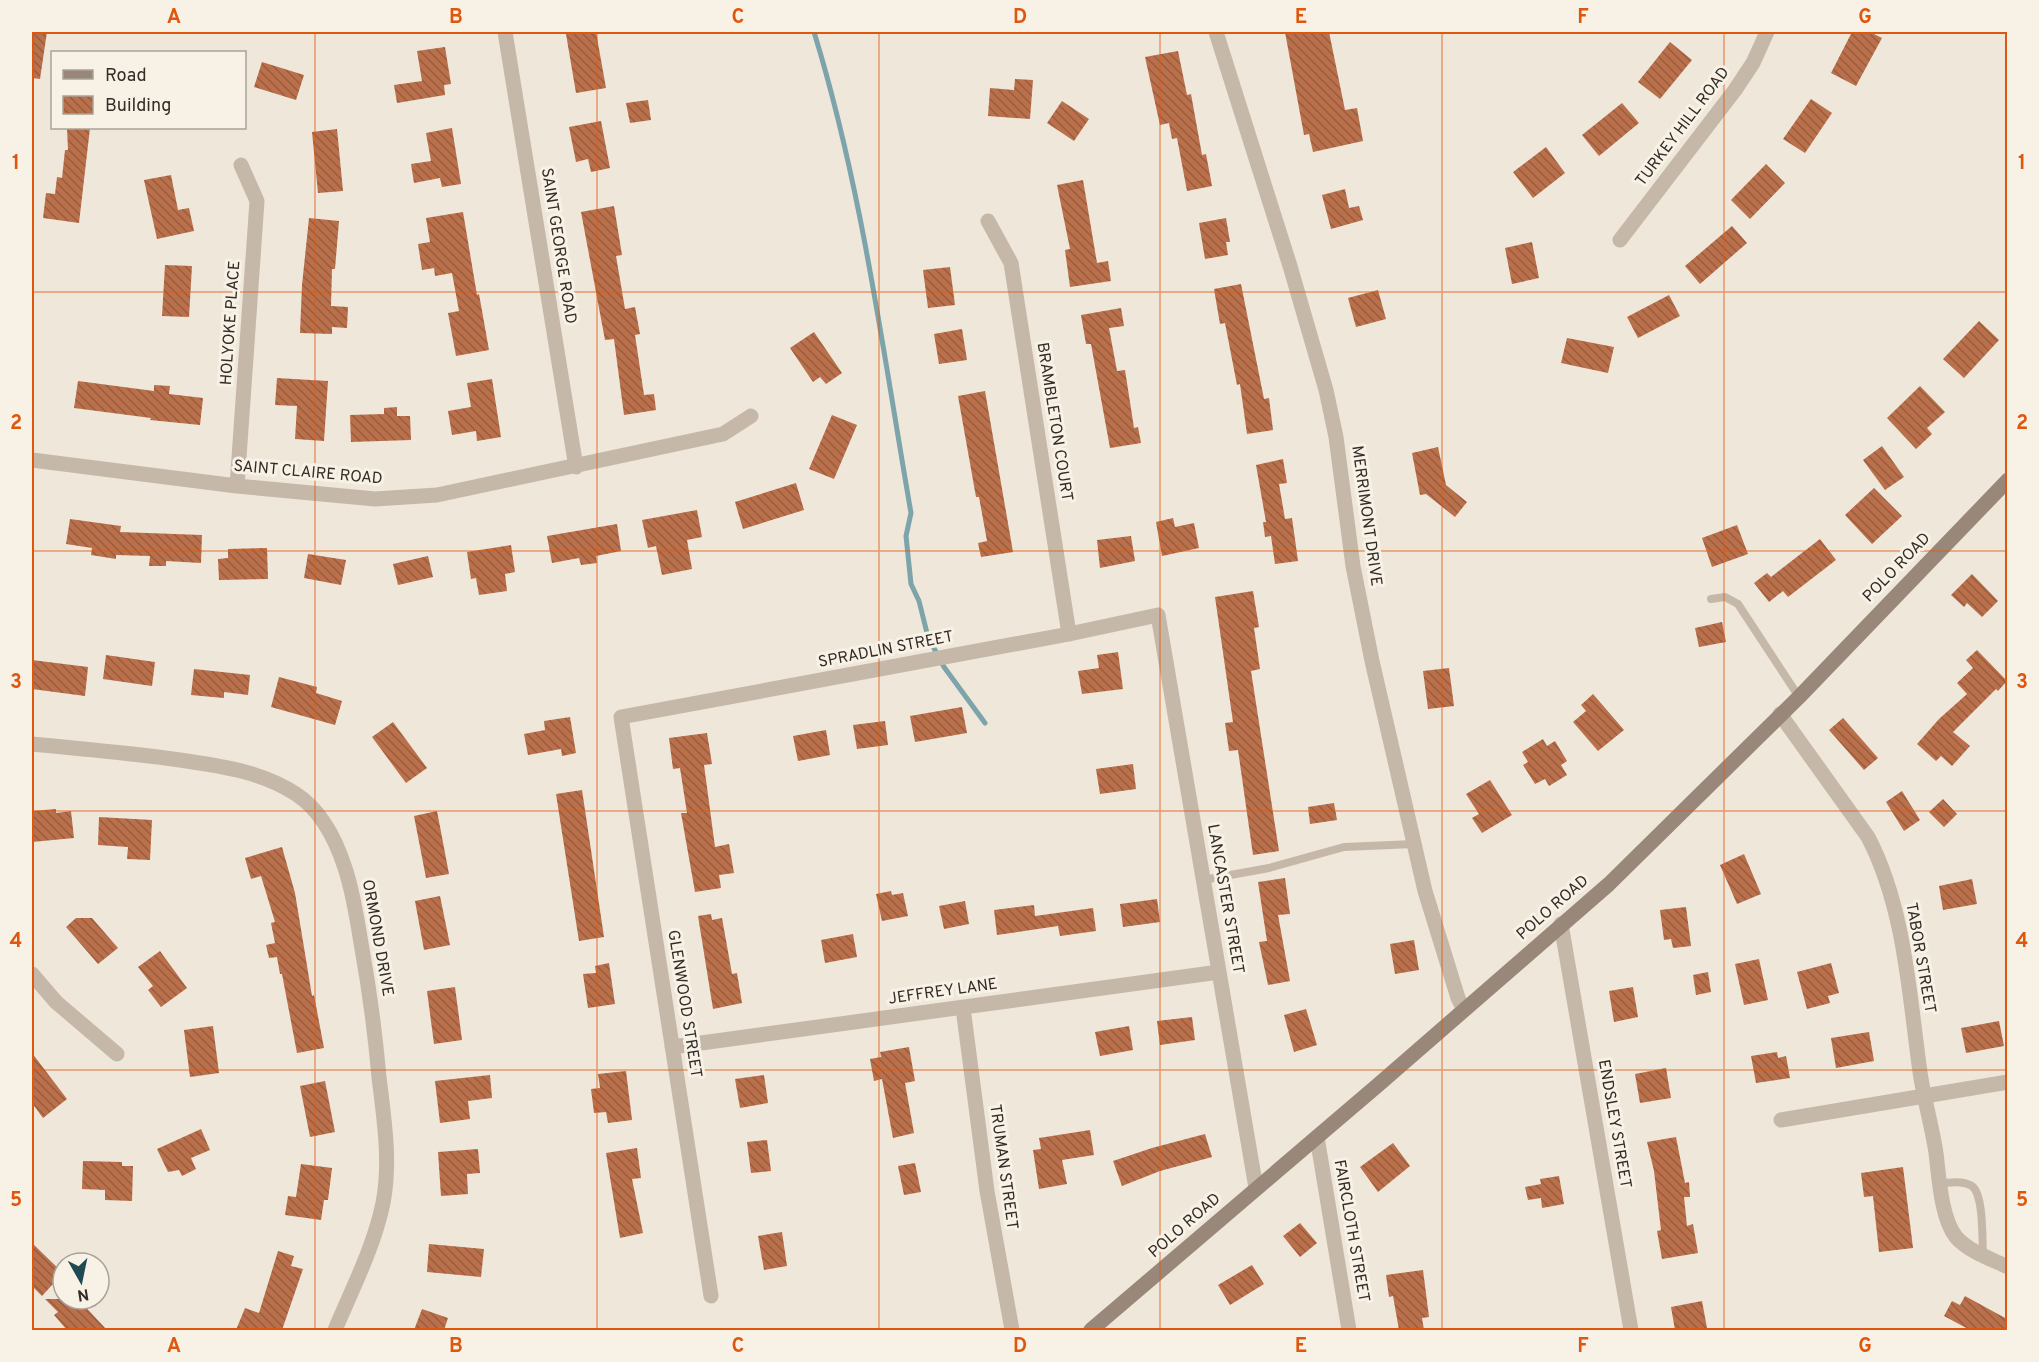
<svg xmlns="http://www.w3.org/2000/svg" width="2039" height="1362" viewBox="0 0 2039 1362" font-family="Overpass,sans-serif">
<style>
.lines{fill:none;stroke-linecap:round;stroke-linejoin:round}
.stream{stroke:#7ca4aa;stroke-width:5}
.building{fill:url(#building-back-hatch)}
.service{stroke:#c6b8a8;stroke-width:8}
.minor{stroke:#c6b8a8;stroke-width:15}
.secondary{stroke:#998879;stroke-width:15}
.grid{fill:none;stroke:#df570d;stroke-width:1.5;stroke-opacity:0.55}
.labels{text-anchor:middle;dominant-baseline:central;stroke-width:6;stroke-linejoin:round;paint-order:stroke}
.street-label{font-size:16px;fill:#332c27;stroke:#f7f1e6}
.neatline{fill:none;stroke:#df570d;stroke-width:2}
.grid-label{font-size:20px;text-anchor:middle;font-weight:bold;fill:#df570d}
</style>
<defs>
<pattern id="building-back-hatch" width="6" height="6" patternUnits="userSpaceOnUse" patternTransform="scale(1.5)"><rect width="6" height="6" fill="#bb704c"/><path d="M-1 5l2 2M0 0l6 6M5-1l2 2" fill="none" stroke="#995c3f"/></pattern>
</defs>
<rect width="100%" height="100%" fill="#efe7da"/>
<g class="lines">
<!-- stream -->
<path class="stream" d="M814 32C862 188 883 352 911 513L906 536 911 584 919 601 928 637 944 667 985 723"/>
</g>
<!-- building -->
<path class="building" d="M32 32H47L40 79 32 78Z
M583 32H596L606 88 576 93 566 34Z
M1285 32H1329L1345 110 1357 108 1363 141 1313 152 1309 134 1304 135Z
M1852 32H1870L1882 38 1856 86 1831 73Z
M1670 42 1692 60 1660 99 1638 82Z
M445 47 451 84 444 85 445 95 397 103 394 85 422 81 417 51Z
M1178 51 1187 95 1191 94 1202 155 1206 154 1212 186 1187 191 1177 138 1172 139 1169 123 1160 125 1145 57Z
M262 62 304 75 296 100 254 87Z
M1015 79 1033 80 1030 119 988 116 990 88 1014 90Z
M1811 99 1832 113 1805 153 1783 139Z
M648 100 651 120 630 123 626 103Z
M1062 101 1089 119 1074 141 1047 123Z
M1622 103 1639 123 1599 156 1582 135Z
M601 121 610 168 591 172 588 159 576 162 569 127Z
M67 128H90L79 223 43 218 46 193 55 194 57 177 62 178 65 150H68Z
M452 128 461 184 442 187 440 178 414 183 411 164 431 161 426 133Z
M337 129 343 191 318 193 312 132Z
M1546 147 1565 173 1533 198 1513 172Z
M1766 164 1785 183 1750 219 1731 200Z
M171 175 178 210 189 208 194 231 157 239 144 180Z
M1083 180 1097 263 1108 261 1111 281 1070 287 1065 250 1070 249 1057 185Z
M1345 189 1349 208 1359 206 1363 220 1331 229 1322 195Z
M614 206 622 255 616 256 625 309 635 307 640 334 635 335 644 395 654 394 656 410 624 415 614 339 605 340 581 212Z
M463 212 477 295 479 294 489 350 456 356 448 313 459 311 452 273 435 276 434 268 422 270 418 244 430 242 426 218Z
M309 218 339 221 335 269H332L331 306 348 307 347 328 332 327V334L300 333 302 285Z
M1226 218 1230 242H1226L1228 255 1205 259 1199 223Z
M1732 226 1747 243 1700 284 1685 266Z
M1532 242 1539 278 1512 284 1505 248Z
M165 265 192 266 189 317 162 316Z
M950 267 955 305 928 308 923 270Z
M1241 284 1264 399 1269 398 1273 430 1247 434 1240 384 1237 385 1225 323 1220 324 1214 289Z
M1378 290 1386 319 1356 327 1348 298Z
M1669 295 1680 316 1638 338 1627 317Z
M1121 308 1124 326 1109 328 1117 371 1125 370 1134 428 1138 427 1141 443 1110 448 1091 344H1086L1081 315Z
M1979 321 1999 340 1964 378 1943 359Z
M962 329 967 360 939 364 934 334Z
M814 332 842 373 826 384 820 377 813 382 790 348Z
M1567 338 1614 347 1608 373 1561 363Z
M277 378 328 381 324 441 295 439 297 406 275 405Z
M492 379 501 437 477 441 476 431 452 435 448 411 471 407 467 383Z
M78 381 154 391V385L170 386 169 394 203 398 200 425 150 420 151 418 74 408Z
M1920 386 1945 412 1927 428 1932 434 1916 449 1887 418Z
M985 391 1013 552 981 557 978 543 987 541 979 497H976L958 396Z
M397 407V416H410L411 440 351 442 350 415 384 414V408Z
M832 415 857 425 834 479 809 469Z
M1882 446 1904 477 1885 490 1863 460Z
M1438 447 1446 485 1467 502 1455 517 1426 494 1420 495 1412 453Z
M1283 459 1287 483 1279 484 1285 519 1292 518 1298 561 1275 564 1271 536 1265 537 1263 522H1266L1256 465Z
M796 483 804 510 743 529 735 502Z
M1874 488 1902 516 1872 544 1845 515Z
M697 510 702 537 687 540 692 569 662 575 656 546 648 548 642 520Z
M1173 518 1175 527 1194 523 1199 548 1162 556 1156 522Z
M70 519 121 526 120 532 202 535 201 563 166 561V566H149L150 556 116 555V559L91 555 92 548 66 544Z
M617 524 621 551 596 556 597 563 581 565 579 558 552 563 547 536Z
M1737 525 1748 554 1712 567 1702 538Z
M1131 536 1135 561 1100 568 1097 540Z
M1820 539 1836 560 1788 597 1783 591 1769 602 1754 583 1767 573 1771 577Z
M511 545 515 572 505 574 507 591 479 595 476 578 471 579 467 552Z
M267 548 268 579 219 580 218 559 228 558V549Z
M308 554 346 560 341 585 304 578Z
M428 556 433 577 398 585 393 564Z
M1972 574 1998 601 1982 617 1967 603 1964 607 1951 595Z
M1253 591 1259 627 1254 628 1260 669 1251 671 1279 851 1253 855 1238 750 1229 751 1225 723 1233 722 1215 597Z
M1722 622 1726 642 1699 647 1695 628Z
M1977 650 2007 681 1998 691 1996 689 1953 732 1970 746 1952 766 1941 756 1936 761 1917 744 1939 719 1967 694 1957 683 1973 668 1966 660Z
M1118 652 1123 689 1082 694 1078 671 1099 668 1097 655Z
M106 655 155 662 152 686 103 679Z
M32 660 88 667 85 696 32 689Z
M1449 668 1454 706 1428 709 1423 671Z
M194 669 250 675 248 695 224 692V698L191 695Z
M279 677 317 687 316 693 342 701 335 725 271 707Z
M1593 694 1624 730 1598 751 1573 722 1586 711 1581 705Z
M962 707 967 733 915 742 910 716Z
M570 717 576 753 562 756 561 749 528 755 524 734 545 730 544 721Z
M1843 718 1878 758 1864 770 1829 730Z
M885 721 888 745 857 749 853 725Z
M393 722 427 768 406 783 372 737Z
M826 730 830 755 798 761 793 736Z
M707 733 712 764 704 765 715 847 729 844 734 873 719 875 721 888 695 892 681 813H687L680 768 673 769 669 738Z
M1543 739 1547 746 1555 741 1567 761 1561 765 1567 775 1549 786 1545 779 1535 784 1523 765 1528 762 1522 752Z
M1133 764 1136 789 1100 794 1096 769Z
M1490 780 1512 815 1482 833 1472 818 1479 814 1466 794Z
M582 790 604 937 579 941 556 794Z
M1902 791 1920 820 1904 831 1886 802Z
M1943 799 1957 814 1944 827 1929 812Z
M1334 803 1337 820 1310 824 1308 807Z
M56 809V813L71 811 74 838 32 842V811Z
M437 811 449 874 426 878 414 816Z
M99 817 152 820 150 860 127 859 128 847 98 845Z
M282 847 295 893 312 996 314 995 324 1048 297 1053 282 974H280L277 957 269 958 266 945 275 943 271 923 275 922 261 876 251 879 245 858Z
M1744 854 1761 894 1737 904 1720 865Z
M1285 878 1290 914 1278 915 1290 981 1268 985 1259 942 1267 941 1258 882Z
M1972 879 1977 904 1943 910 1939 886Z
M891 891 892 895 903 893 908 916 882 921 876 894Z
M440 896 450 945 424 950 415 901Z
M1157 899 1160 922 1123 927 1120 904Z
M965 901 969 924 944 929 939 906Z
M1034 905 1035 916 1093 908 1096 931 1060 936 1058 926 997 935 994 910Z
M1686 907 1691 946 1673 948 1671 939 1664 940 1660 910Z
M711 914 712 920 722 918 732 974 737 973 742 1003 713 1009 698 916Z
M76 918H92L118 948 98 964 66 927Z
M853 934 857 957 825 963 821 940Z
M1414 940 1419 970 1395 974 1390 944Z
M160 951 187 988 161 1007 148 990 153 986 138 967Z
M1759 959 1768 1000 1744 1005 1735 964Z
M609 963 615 1004 588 1008 583 974 596 973 595 966Z
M1831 963 1839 993 1828 996 1830 1003 1807 1009 1797 972Z
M1708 972 1711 992 1696 995 1693 975Z
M455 987 462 1040 434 1044 427 991Z
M1633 987 1638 1017 1614 1022 1609 991Z
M1306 1009 1317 1045 1294 1052 1284 1015Z
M1192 1017 1195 1040 1160 1045 1157 1021Z
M1999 1021 2004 1046 1966 1053 1961 1028Z
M213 1026 219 1073 190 1077 184 1030Z
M1129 1026 1133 1050 1100 1056 1095 1032Z
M1869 1032 1874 1061 1836 1068 1831 1038Z
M909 1047 915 1081 905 1083 914 1133 893 1138 882 1079 874 1081 870 1059 881 1057 880 1052Z
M1777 1052 1778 1058 1786 1056 1790 1078 1756 1083 1751 1056Z
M32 1053 67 1099 43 1118 32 1103Z
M1666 1068 1671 1098 1640 1103 1635 1074Z
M626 1071 632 1120 608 1123 606 1112 594 1113 591 1089 600 1088 598 1074Z
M490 1075 492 1098 468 1101 470 1119 440 1123 435 1081Z
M764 1075 768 1103 740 1108 735 1079Z
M325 1081 335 1132 310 1137 300 1086Z
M201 1129 210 1150 191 1158 196 1169 182 1176 179 1170 168 1172 157 1149Z
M1090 1130 1094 1155 1062 1160 1067 1184 1039 1189 1033 1150 1041 1149 1039 1138Z
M1205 1134 1212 1157 1160 1171 1122 1186 1113 1161 1152 1148Z
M1676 1137 1685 1183 1689 1182 1690 1197H1684L1687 1226 1693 1224 1698 1253 1662 1259 1657 1231 1661 1230 1654 1171 1647 1142Z
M767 1140 771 1171 751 1173 747 1142Z
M1393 1143 1410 1166 1378 1192 1360 1167Z
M637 1148 641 1178 632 1179 643 1233 620 1238 606 1153Z
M478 1149 480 1173 467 1174 468 1194 441 1196 438 1152Z
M83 1161 122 1162V1166H133L132 1201 105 1200V1190L82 1189Z
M915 1163 921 1192 904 1195 898 1166Z
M301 1164 332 1168 328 1200H324L321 1220 285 1215 288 1196 296 1197Z
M1903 1167 1913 1248 1879 1252 1873 1196 1864 1197 1861 1173Z
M1559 1176 1564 1204 1542 1208 1541 1198 1528 1200 1525 1187 1541 1184 1540 1179Z
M1300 1223 1317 1243 1300 1257 1283 1236Z
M782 1232 787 1266 764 1270 758 1236Z
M32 1243 63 1273 42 1296 32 1286Z
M429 1244 484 1249 481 1277 427 1272Z
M278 1251 294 1256 291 1266 303 1269 282 1330H236L245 1308 259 1313Z
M1252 1265 1264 1284 1230 1305 1218 1285Z
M1423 1270 1429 1317 1422 1318 1424 1330H1399L1393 1296 1389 1297 1386 1275Z
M1965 1296 2007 1319V1330H1970L1944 1316 1952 1301 1960 1305Z
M45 1299H78L107 1330H67L54 1315 58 1312Z
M1702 1301 1707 1328 1675 1330 1671 1307Z
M422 1309 448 1318 444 1330H414Z"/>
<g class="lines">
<!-- service -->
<path class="service" d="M1711 599 1725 597 1738 604 1799 697
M1203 880 1269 868 1344 847 1414 844
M1940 1183C1950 1183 1963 1180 1972 1186 1984 1195 1982 1240 1983 1255"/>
<!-- minor -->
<path class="minor" d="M505 32 576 467
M1216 32 1290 266 1326 390 1336 437 1353 566 1372 661 1425 891 1458 998 1464 1010
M988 221 1011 263 1069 634
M1620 240 1735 90 1753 63 1767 32
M32 460 237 486 375 499 437 495 723 434 751 416
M237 486 257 201 241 165
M1780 714 1868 837C1905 908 1909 994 1920 1072 1924 1100 1932 1126 1936 1153 1939 1177 1941 1218 1956 1237 1968 1251 1991 1259 2008 1267
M32 744C81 749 131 753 180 760 220 766 261 771 296 794 322 811 336 840 345 868 353 892 357 918 361 943 369 987 375 1032 379 1077 384 1119 391 1162 383 1203 374 1247 352 1289 335 1330
M1561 924 1631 1330
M32 974 56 1002 117 1054
M963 1008 987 1191 1012 1330
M672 1047 1219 972
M1781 1120 2008 1082
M1317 1137 1349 1330
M711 1296 621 717 1069 634 1158 615 1256 1188"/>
<!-- secondary -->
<path class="secondary" d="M1091 1330 1378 1085 1609 884 1799 697 2008 480"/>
</g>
<!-- grid -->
<path class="grid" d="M315 32V1330M597 32V1330M879 32V1330M1160 32V1330M1442 32V1330M1724 32V1330M32 292H2008M32 551H2008M32 811H2008M32 1070H2008"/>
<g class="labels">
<!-- street labels -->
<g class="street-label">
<text transform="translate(1683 127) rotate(-53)">TURKEY HILL ROAD</text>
<text transform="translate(558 246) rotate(81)">SAINT GEORGE ROAD</text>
<text transform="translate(231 323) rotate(-86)">HOLYOKE PLACE</text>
<text transform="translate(1054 422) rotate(81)">BRAMBLETON COURT</text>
<text transform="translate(308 473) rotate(5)">SAINT CLAIRE ROAD</text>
<text transform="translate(1366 516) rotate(82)">MERRIMONT DRIVE</text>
<text transform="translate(1897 568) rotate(-46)">POLO ROAD</text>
<text transform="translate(886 650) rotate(-11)">SPRADLIN STREET</text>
<text transform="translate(1225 899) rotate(80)">LANCASTER STREET</text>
<text transform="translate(1553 908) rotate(-41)">POLO ROAD</text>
<text transform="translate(377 938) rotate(80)">ORMOND DRIVE</text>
<text transform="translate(1920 958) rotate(80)">TABOR STREET</text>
<text transform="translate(943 992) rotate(-8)">JEFFREY LANE</text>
<text transform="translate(684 1004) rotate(81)">GLENWOOD STREET</text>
<text transform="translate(1614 1124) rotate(80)">ENDSLEY STREET</text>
<text transform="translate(1003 1167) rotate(82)">TRUMAN STREET</text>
<text transform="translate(1185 1226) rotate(-41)">POLO ROAD</text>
<text transform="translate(1351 1231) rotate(80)">FAIRCLOTH STREET</text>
</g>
</g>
<!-- border -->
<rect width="2039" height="1362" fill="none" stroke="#f7f1e6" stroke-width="66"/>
<!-- legend -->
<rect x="51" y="51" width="195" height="78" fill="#f7f1e6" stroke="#a9a29a" stroke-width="1.5"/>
<rect x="63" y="70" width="30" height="9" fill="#998879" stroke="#a9a29a" stroke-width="1.5"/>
<text x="105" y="81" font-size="18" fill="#332c27">Road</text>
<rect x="63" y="96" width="30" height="18" fill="url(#building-back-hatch)" stroke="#a9a29a" stroke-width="1.5"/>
<text x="105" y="111" font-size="18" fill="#332c27">Building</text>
<!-- north arrow -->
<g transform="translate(81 1281) rotate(171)"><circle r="28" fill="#f7f1e6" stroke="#a9a29a" stroke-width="1.5"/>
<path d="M0-4.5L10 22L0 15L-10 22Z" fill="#204a51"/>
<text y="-9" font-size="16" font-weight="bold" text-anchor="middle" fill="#332c27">N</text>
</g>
<rect x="33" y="33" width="1973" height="1296" class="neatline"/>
<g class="grid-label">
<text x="174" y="23">A</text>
<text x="456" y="23">B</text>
<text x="738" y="23">C</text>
<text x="1020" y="23">D</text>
<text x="1301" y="23">E</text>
<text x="1583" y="23">F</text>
<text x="1865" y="23">G</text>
<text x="16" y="169">1</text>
<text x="2022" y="169">1</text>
<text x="16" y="429">2</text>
<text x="2022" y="429">2</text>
<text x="16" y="688">3</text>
<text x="2022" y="688">3</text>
<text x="16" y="947">4</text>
<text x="2022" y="947">4</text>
<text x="16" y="1206">5</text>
<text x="2022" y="1206">5</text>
<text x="174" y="1352">A</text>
<text x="456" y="1352">B</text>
<text x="738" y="1352">C</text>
<text x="1020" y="1352">D</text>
<text x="1301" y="1352">E</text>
<text x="1583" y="1352">F</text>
<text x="1865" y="1352">G</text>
</g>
</svg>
